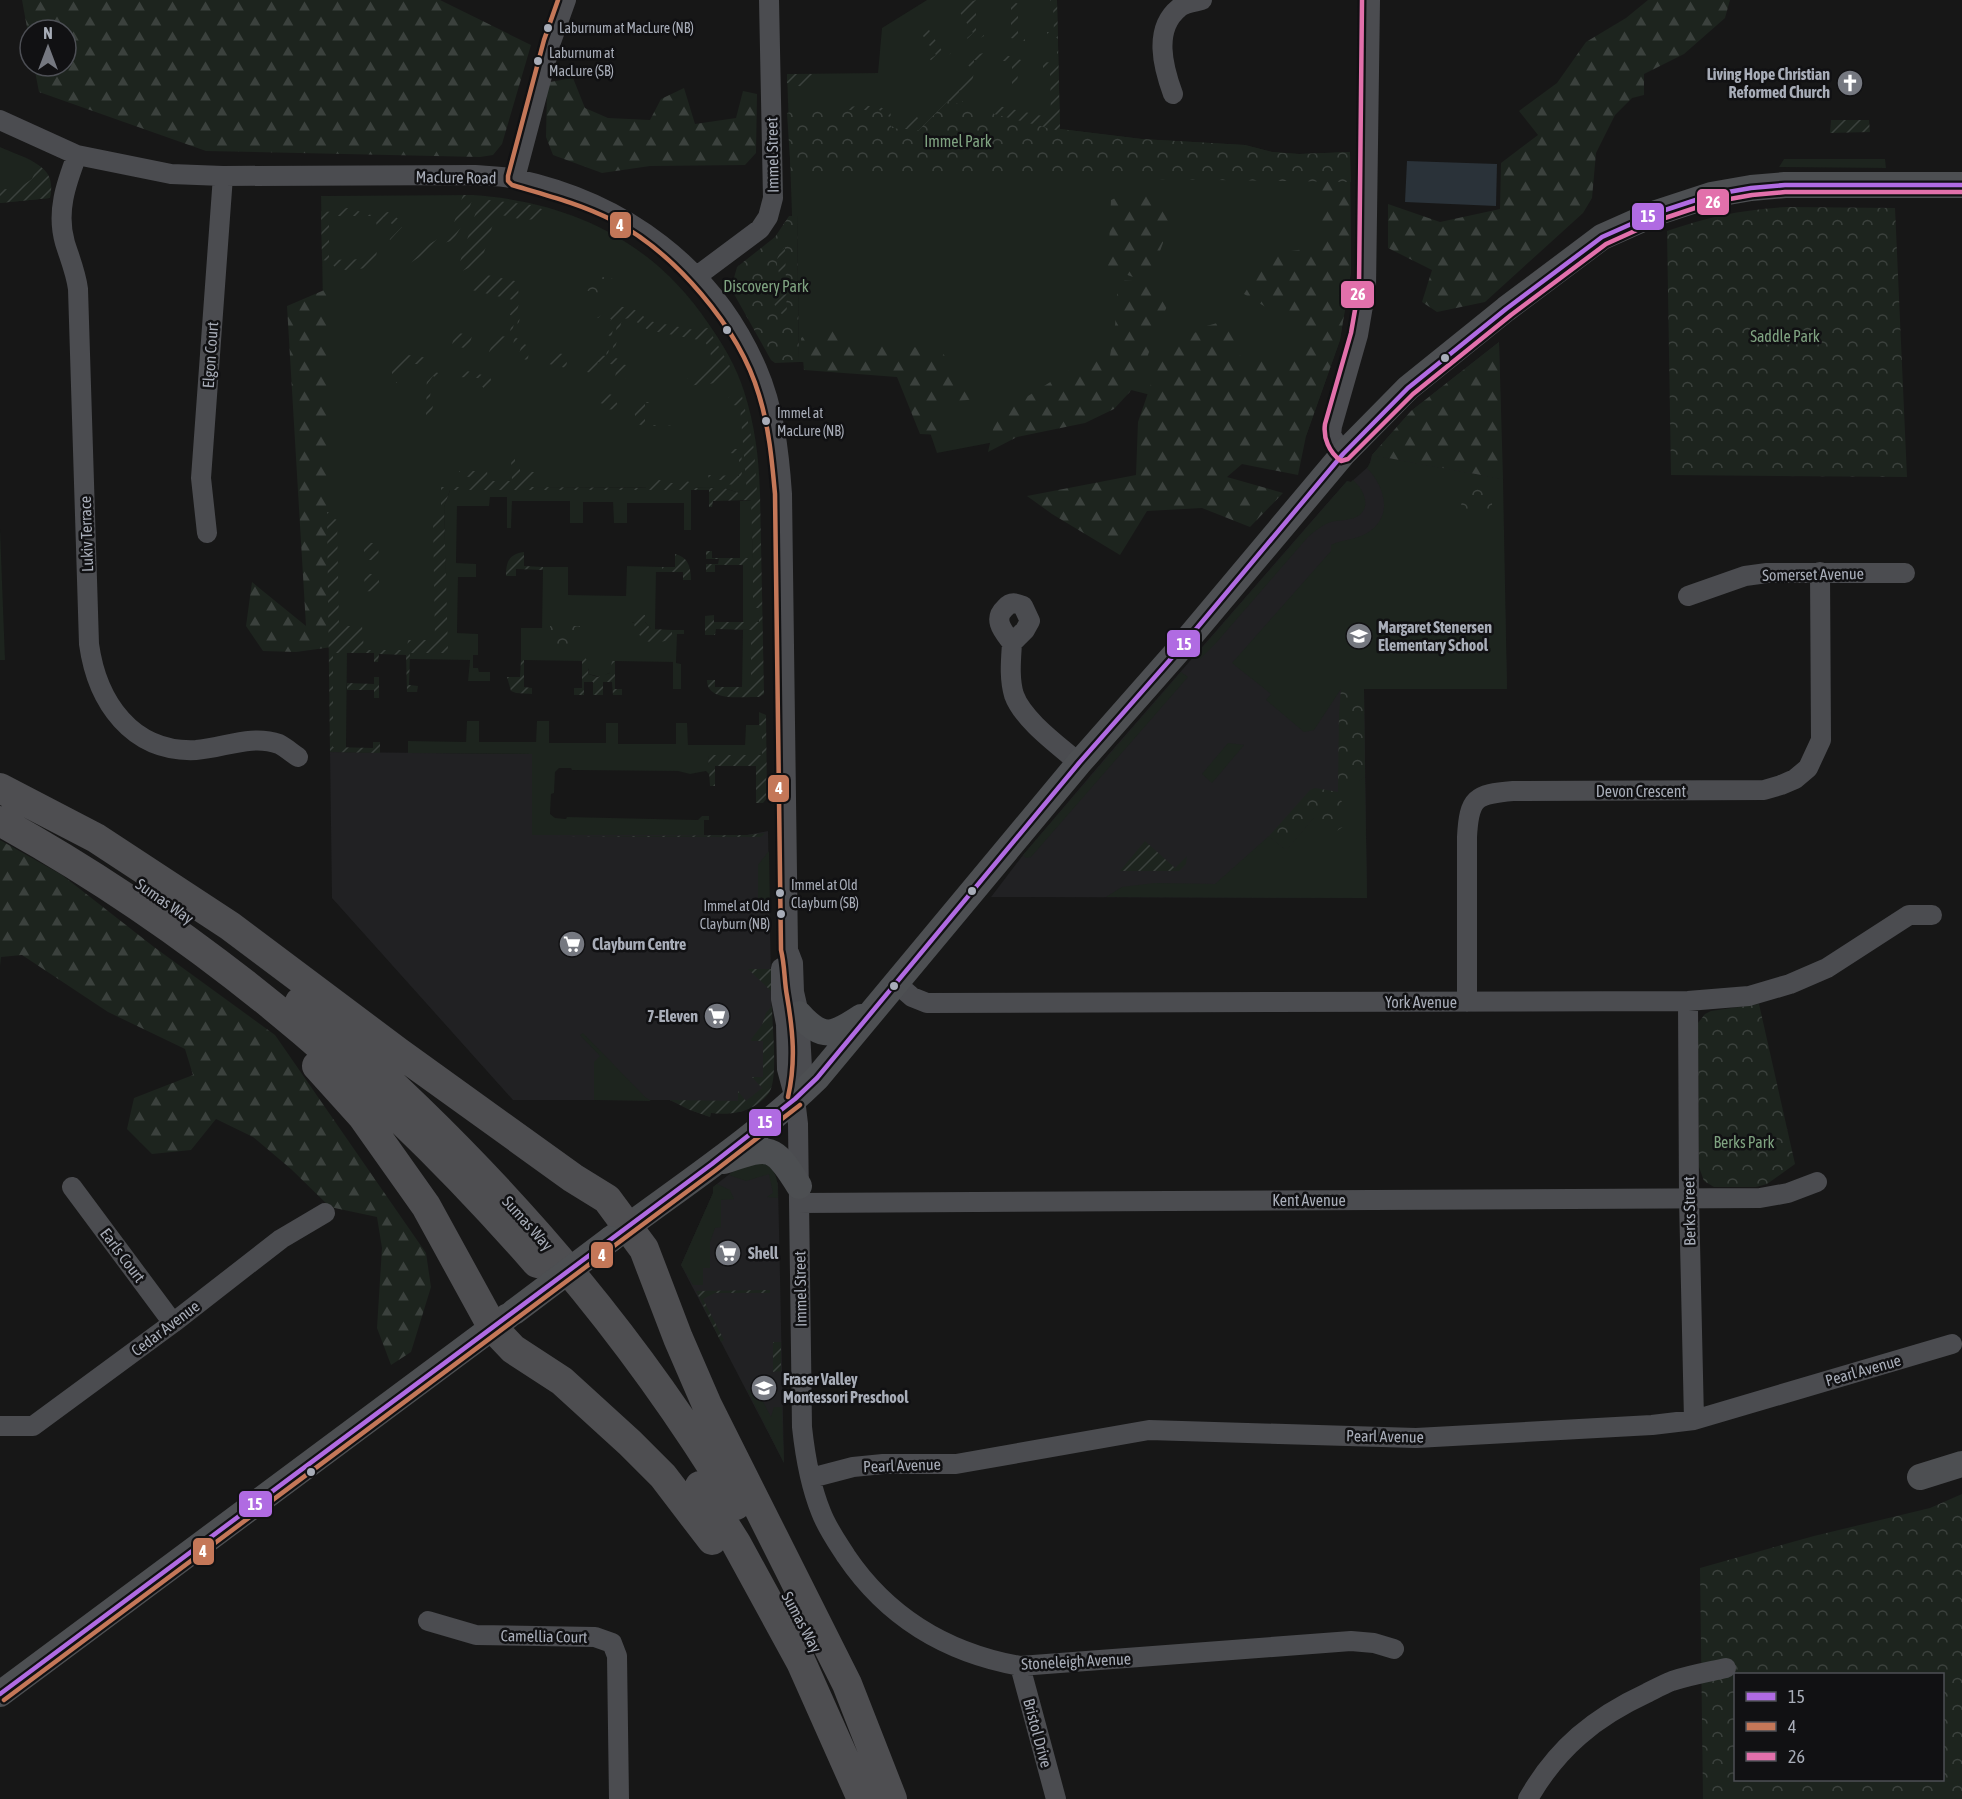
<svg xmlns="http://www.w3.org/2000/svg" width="1962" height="1799" viewBox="0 0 1962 1799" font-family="'Asap Condensed',sans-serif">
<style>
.built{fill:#212123}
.grass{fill:#1d241e}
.forest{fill:url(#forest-firs)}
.park{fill:url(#park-crowns);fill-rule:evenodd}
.garden{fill:url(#garden-furrows)}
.water{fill:#2a3239}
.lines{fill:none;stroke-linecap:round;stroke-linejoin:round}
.minor{stroke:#4b4c50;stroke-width:20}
.major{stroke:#4d4f52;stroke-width:26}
.highway{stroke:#4e4e51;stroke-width:30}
.major-bridge{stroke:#4d4f52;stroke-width:26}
.bus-1-casing{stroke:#111113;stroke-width:9}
.bus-2-casing{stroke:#111113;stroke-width:9}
.bus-3-casing{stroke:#111113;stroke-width:9}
.bus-1{stroke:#b06be2;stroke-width:4.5}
.bus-2{stroke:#c47758;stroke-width:4.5}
.bus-3{stroke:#e270ab;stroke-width:4.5}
.bus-dot{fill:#a8adb8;stroke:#111113;stroke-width:2}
.labels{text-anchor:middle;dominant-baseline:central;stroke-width:5;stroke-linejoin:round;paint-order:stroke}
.bus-label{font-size:14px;fill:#a8adb8;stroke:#111113;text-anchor:start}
.poi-label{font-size:16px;font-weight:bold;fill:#a8adb8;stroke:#111113;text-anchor:start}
.park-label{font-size:16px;fill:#7fa381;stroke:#111113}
.street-label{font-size:16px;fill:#a8adb8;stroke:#111113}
.line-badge{stroke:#111113;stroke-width:2}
.badge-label{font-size:16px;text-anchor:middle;font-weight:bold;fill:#fff}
</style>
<defs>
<pattern id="forest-firs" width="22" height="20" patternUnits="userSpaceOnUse" patternTransform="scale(1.5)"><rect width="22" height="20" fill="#1d241e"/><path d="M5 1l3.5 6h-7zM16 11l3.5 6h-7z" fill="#3b413d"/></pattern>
<pattern id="park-crowns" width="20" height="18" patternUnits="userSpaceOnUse" patternTransform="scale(1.5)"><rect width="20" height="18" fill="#1d241e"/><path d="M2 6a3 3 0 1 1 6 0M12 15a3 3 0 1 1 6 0" fill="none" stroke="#3b413d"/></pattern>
<pattern id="garden-furrows" width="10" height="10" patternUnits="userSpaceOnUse" patternTransform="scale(1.5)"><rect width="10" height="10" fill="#1d241e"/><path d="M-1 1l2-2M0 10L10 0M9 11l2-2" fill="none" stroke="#3b413d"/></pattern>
</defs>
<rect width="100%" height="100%" fill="#171717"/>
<!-- built -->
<path class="built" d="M1499 342 1507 689H1364L1367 898 991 897 1023 855 1108 755 1324 507 1347 481 1351 482 1369 466 1372 455 1411 411Z
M330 752 532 754 533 835H747L768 831 773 1075 770 1091 753 1107 741 1112 711 1113 710 1117 690 1110 670 1100H513L332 898Z
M762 1163 778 1183 784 1463 681 1265 713 1193V1187L741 1165Z"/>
<!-- grass -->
<path class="grass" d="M927 0H1057L1060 129 1142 139 1245 145 1272 152 1299 154 1350 152 1351 272 1340 340 1306 436 1112 385 1000 441 937 453 907 366 799 362 797 216H792L787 74 878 73 882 28Z
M0 147C26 159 56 163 50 198L0 203Z
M1784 159H1885L1886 168 1779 167Z
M474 195C571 202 653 241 708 323 723 344 736 366 744 391 755 425 759 458 760 493H739L724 488 441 487 443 650H329L321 196Z
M1372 455 1503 479 1507 689H1341L1314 730 1304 732 1266 700 1271 694 1232 663 1331 551V545C1343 539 1356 540 1367 533 1394 517 1385 487 1367 468L1371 461Z
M1353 480C1367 492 1373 514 1350 519 1344 521 1338 520 1331 522 1322 525 1315 531 1308 537L1216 643 1199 660 1195 656 1347 481 1351 482Z
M450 490H691V530H684V503H627V523H614L613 502H583V523H570V501H512L511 528H507V497H490L489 506H457L456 563 476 564V577H458L457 633 478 634V655H473V668H478L479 672H490V681H468L470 660 410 659V653H447L444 507Z
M752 500 753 558H740V501Z
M0 529 5 660H0Z
M743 565H753V608H759V622H743Z
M627 566 662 567V572H656L655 630 651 629 645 622H632L672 639V630H684V634H677L676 663 681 664V689H673V662L612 661V672L601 677 588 674 589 670 580 655V661L521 660V628H542L543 567H568V595L626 596Z
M743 630H751V685H742Z
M333 653H347L346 748H333Z
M1181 672 1188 677 1031 857 1026 858 1023 855Z
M467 721H479V742H536L537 721H549V743H606V723H618V744H676V723H687L688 745H745L746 725H762V755H708L710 775 706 771 690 774 678 771 572 770 571 768H559L555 772 554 793 551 794 550 814 555 818 566 819 567 817 698 820 702 816H709V820H704V835H532V754L408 753V741L466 742Z
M1228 743 1244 745 1212 783 1202 774Z
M1365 776 1367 898 1106 897 1122 887 1155 883 1215 884 1269 836 1286 850 1314 817Z
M769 851 770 907H758V865Z
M583 1033 645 1097 651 1101 594 1100V1062L600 1056 580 1035Z
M762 1163C778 1169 778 1182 778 1198L767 1197 773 1193 769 1174 746 1181 729 1175 741 1165Z
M717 1184 730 1190 734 1199 721 1200V1227L715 1228 710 1242V1268H703V1285H693L681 1265 713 1193V1187Z
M747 1390H757L771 1417 774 1407H782L784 1463Z"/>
<!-- forest -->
<path class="forest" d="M22 0H440L531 45 502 144 493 155 480 157 206 151 39 92 34 66H66V30H30V44Z
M1648 0H1730L1725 18 1684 54 1644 74V95L1632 98 1615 115 1596 153 1592 198 1583 213 1485 302 1437 312 1422 302 1432 270 1388 248V204L1440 222 1500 209 1501 163 1538 135 1519 111 1557 83 1586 42 1626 18Z
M573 78 585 108 608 118 650 120 661 99 684 88 695 124 736 118 743 91 757 94 756 153 745 165 650 166 602 173 553 155 546 137 547 88 550 82Z
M1320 168 1350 169 1351 272 1340 340 1306 436 1298 475 1242 464 1227 477 1283 493 1250 527 1202 508 1147 511 1120 555 1052 514 1027 496 1136 475 1138 422 1160 358 1203 327 1228 320 1241 358 1298 356 1309 337 1279 315 1244 294 1270 254 1319 247 1321 201Z
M1124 194 1156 196 1170 224 1157 259 1146 278 1133 277 1108 268 1111 200Z
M1118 280 1176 284 1152 343 1139 382 1114 409 1085 423 1017 437 988 452 996 416 1068 371 1110 356 1115 327Z
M329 288 332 647 296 652 263 651 246 626 252 582 306 626 287 306Z
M830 323 849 345 939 348 976 399 941 403 942 435 920 434 897 377 804 370 801 338Z
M1499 342 1503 479 1372 455 1411 411Z
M0 840 62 875 154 947 275 1035 426 1253 431 1287 411 1352 391 1365 377 1328 382 1248 377 1217 330 1207 291 1169 253 1137 216 1119 191 1150 152 1154 127 1129 134 1098 193 1075 185 1049 108 1012 22 955 1 957 0 966Z"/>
<!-- park -->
<path class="park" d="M948 101 1059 131 1060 129 1142 139 1245 145 1272 152 1299 154 1350 152 1351 182 791 174 787 113 801 110H879L888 114 892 128 918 130Z
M1787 207 1895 208 1907 477 1671 475 1667 231C1706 217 1745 209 1787 207Z
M789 216H797L799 362 775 363 771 360 734 294 732 285 737 267 775 237Z
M587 274 613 279 610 295 584 290Z
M1462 483 1492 487V517L1461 514Z
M550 626H580V649H550Z
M1341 689H1364L1365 776 1340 798 1351 821 1334 833 1314 817 1286 850 1269 836 1310 790 1315 788 1338 792 1339 713Z
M1759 1004 1795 1164 1767 1184 1756 1187H1714L1704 1181 1699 1167 1698 1023 1705 1014 1711 1011Z
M1962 1494V1799H1703L1700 1568 1814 1536 1930 1508ZM1736 1674H1942V1780H1736Z"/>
<!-- garden -->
<path class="garden" d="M976 0V30H984V36L970 43 967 38 973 33 956 6Z
M1011 0 1018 4V33H1025V41L1006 37V30H1011Z
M1050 0H1057L1060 131 994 114V105L1051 118 1050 69 1043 68V62L1057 63V38H1047V32H1054L1053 4 1050 3Z
M926 25 942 51 948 48 951 53 934 65 930 59 936 55 919 30Z
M984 53V60H974C974 74 975 87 959 91L963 102 948 101 919 130 892 128 888 114 879 110H840V107C856 107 876 103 890 111L893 127 906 128 914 114 921 121 973 70 965 62 979 54Z
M1004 54C1011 58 1017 57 1025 62V69H1018L1017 92 1012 91V61H1003Z
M787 74H815L810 82 803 87 787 83Z
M1831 120H1869L1870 132 1830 133Z
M38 165C51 173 53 184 50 198L0 203V184L4 189 16 190 32 179Z
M463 195H474L464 222 455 237 451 241 440 244 407 265H403L402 262 404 259 443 236 452 229Z
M480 199 531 205 547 211C538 227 511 216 496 214L481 262 460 272 458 268Z
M348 208 371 215 388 212 400 220 402 227 390 240 388 236 393 225 384 217 377 227 375 216H329V260L368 259 370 250 377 248 376 260 368 268 346 270 336 268 329 261 322 260 321 211 332 212 339 209Z
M785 247 787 318 778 311 772 300 782 294C780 288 781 284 780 279 778 263 772 261 785 247Z
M487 275 515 281C518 288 522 297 513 300L468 289V287Z
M513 301 519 303 509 344 499 343 496 354 489 352 494 339 499 340 500 336 509 337 513 316 510 315Z
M529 302 531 303 520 317 516 338 525 341 524 344 529 346 528 360 518 358 521 347 513 345 520 311Z
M615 307H627L637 311 649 321 694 330 708 328 731 368 728 369 731 376 717 383 685 386 688 378 693 379 695 374 703 376 706 364H711C712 356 710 347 704 341L648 330 631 318 622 319 613 357 621 360V364L626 365 625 379 615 378 617 365 610 364 618 319H615L606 364 598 362 595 374 587 372 591 359 597 360 598 355 606 356 610 336 608 335 611 319 597 318Z
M455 332 472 336 468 349 452 345Z
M552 352 568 355 566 368 549 364Z
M408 355 428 358 427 364H405V373H400V378H397V383H392V366L401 357Z
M427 370 446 375 445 377 438 379 433 376 428 383 431 386 430 398 433 405 431 417 426 419Z
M463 370 490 377 491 380 489 393 483 392V387L478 386V378L459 377Z
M600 391 612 395 618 405V410L604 409V404L600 403Z
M742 396 754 449 757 493H760L764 694 759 697C743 696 707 703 707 680H715V687H742V685H751V630L716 629 715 635H705V616L714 615V622H759V608H753V565H715V572H706V564H718L719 559H706V551H712V558H753L751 500 713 501 712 507H709V490H450L444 507 448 653H410L409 685 418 686 417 692H407L406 655 379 654 378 662H374V653H333V747L373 748V742H380V753L330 752 327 512 334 513 335 519 337 520 339 626H362L364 650H407L408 640H435L433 515H441V487H463L470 477 459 476V471H487L488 481H512L511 458H515V463H520V472H541V475L528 478 531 487 646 488 647 484 655 479C660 480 666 482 671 483 681 484 688 476 695 488H724L739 493H747L740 406 726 404 729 397Z
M641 401 652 403H645V425H681L647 426 636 424 634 407Z
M730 449H741C741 462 746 477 735 485L726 484 724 480H709L708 475 739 476V454L730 453Z
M364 543H378L379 560H364Z
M524 552V566L543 567V570L516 569V576H506C506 562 509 554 524 552Z
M675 554C688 557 691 567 691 580H683V572H662V567H675Z
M364 574H379V592L365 591Z
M633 614 645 615V622L651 629 672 630V639C666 641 658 643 651 642 639 640 632 625 633 614Z
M580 654C589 658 589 666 588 674L598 677 610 673 612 661H615V689H622V695H613L612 682H603V695H593V682H584V695H574V688H582V661H580Z
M521 660H524V687L532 688V694L516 693 511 691 507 677H520Z
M374 677H379V698H374V690H347V683L374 684Z
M759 712 766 715 767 798 763 803H756V766H715V786H710L708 755H762V726L759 725Z
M765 833 761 837H555L747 835Z
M1145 841 1175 868 1187 856 1186 864 1179 871H1120Z
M748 969H771L772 992Z
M772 1006C772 1025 778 1076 770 1091 758 1111 731 1116 711 1113L710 1117 690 1110 670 1100 738 1101V1091L746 1101 762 1088 752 1077H763V1041H751L752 1038 762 1025 766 1013Z
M770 1290V1293H715L703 1299 724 1340 721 1342 696 1291Z
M773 1342H781V1371L773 1372Z"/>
<!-- water -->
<path class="water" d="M1407 161 1497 164 1496 206 1405 202Z"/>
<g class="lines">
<!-- minor -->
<path class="minor" d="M1173 94C1163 67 1153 29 1179 8 1184 3 1195 2 1202 0
M0 120 77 155 171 174 223 176 475 175C489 176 503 176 516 179 624 202 713 267 757 369 774 408 779 451 782 494L788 950 793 963 794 992 799 1014 802 1068 795 1099
M77 155C66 184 56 212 65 243 70 259 76 273 78 289L89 644C97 702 132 753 196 750 224 748 251 734 279 744 285 747 292 753 298 757
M515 178 551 42 566 0
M697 276 760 229 768 217 773 198 769 0
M1343 454 1331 435 1332 426 1358 335 1366 288 1370 0
M207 533 201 478 223 176
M1688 596 1745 576 1767 573H1905
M1012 643C1004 632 992 620 1005 608 1011 601 1016 603 1023 606L1030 621 1025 630 1012 643C1011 660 1009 678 1014 695 1023 720 1058 745 1079 763
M781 968V999L786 1024 787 1069 795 1099 798 1124 802 1427C805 1455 810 1485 821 1512 827 1528 837 1542 846 1556 888 1618 947 1653 1020 1666L1351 1641 1374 1643 1394 1649
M896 983 912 997 927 1003 1688 1001 1749 996 1790 984 1827 968 1909 915H1932
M1688 1001 1689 1198 1694 1420
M1467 1002V837C1469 798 1475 794 1513 791L1764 790 1781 785 1795 779 1808 768 1821 740 1820 572
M72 1187 173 1323
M799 1203 1760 1198 1788 1193 1817 1182
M0 1426H33L173 1323 281 1239 325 1213
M811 1478 853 1467 883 1464H956L1149 1430 1416 1438 1652 1425 1694 1420 1952 1344
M428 1621 476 1635 595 1637 612 1643 617 1656 619 1799
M1020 1666 1056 1799
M1528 1799C1557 1748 1595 1717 1647 1693 1655 1689 1664 1684 1672 1681 1690 1675 1708 1672 1726 1668"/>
<!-- major -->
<path class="major" d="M799 1014C823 1041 834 1035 861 1017
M724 1161C769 1146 773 1143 799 1186
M611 1239C679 1188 757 1137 817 1078L1079 763 1176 653 1343 454 1408 388 1506 309 1602 237 1656 213 1711 195 1751 188 1785 185H1962
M1920 1477 1962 1464
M0 1694 508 1316"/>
<!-- highway -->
<path class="highway" d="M0 788 96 838 230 926 398 1052 573 1178 607 1199 644 1249 678 1338 707 1405 847 1684 892 1799
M0 821C204 934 384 1088 537 1263
M300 1002C473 1149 618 1310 736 1505
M317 1066 363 1117 426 1206 493 1328 513 1349 562 1381 630 1443 663 1476 712 1540
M700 1486 736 1543 801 1662 862 1799"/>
<!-- major-bridge -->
<path class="major-bridge" d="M514 1312 611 1239"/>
<defs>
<path id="bus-1" d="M0 1694 712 1164 795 1099 817 1078 1079 763 1176 653 1343 454 1408 388 1506 309 1602 237 1656 213 1711 195 1751 188 1785 185H1962"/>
<path id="bus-2" d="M558 0 544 40 508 176V181L512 185C546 195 581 204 612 220 674 252 739 327 759 395 769 427 772 461 775 494L781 950C785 966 784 980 787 996 793 1031 796 1062 788 1097
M4 1700 716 1170 800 1105"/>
<path id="bus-3" d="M1362 0 1359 287 1351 333 1325 424C1323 438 1329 452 1341 461L1348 459 1413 394 1511 315 1606 244 1659 220 1713 202 1752 195 1785 192H1962"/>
</defs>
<!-- bus-1 casing -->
<use href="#bus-1" class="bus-1-casing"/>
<!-- bus-2 casing -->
<use href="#bus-2" class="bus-2-casing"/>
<!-- bus-3 casing -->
<use href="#bus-3" class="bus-3-casing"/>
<!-- bus-1 -->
<use href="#bus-1" class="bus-1"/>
<!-- bus-2 -->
<use href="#bus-2" class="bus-2"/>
<!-- bus-3 -->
<use href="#bus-3" class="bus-3"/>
</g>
<!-- icons -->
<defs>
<symbol id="church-disc" viewBox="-11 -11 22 22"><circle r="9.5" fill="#757880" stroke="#111113"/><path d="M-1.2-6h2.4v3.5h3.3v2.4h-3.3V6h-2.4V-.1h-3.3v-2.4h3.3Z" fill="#fff"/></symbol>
<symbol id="school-disc" viewBox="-11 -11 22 22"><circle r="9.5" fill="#757880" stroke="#111113"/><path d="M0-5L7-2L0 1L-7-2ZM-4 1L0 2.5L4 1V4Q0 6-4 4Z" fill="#fff"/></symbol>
<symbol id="supermarket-disc" viewBox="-11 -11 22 22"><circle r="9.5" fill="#757880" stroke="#111113"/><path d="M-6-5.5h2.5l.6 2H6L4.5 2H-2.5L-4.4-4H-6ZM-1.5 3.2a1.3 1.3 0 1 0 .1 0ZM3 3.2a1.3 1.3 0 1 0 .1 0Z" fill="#fff"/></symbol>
</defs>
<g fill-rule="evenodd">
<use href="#church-disc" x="1835" y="68" width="30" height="30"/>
<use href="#school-disc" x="1344" y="621" width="30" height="30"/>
<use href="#supermarket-disc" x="557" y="929" width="30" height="30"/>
<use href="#supermarket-disc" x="702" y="1001" width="30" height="30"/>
<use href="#supermarket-disc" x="713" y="1238" width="30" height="30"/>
<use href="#school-disc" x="749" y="1373" width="30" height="30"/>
</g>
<!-- markers -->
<g class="bus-dot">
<circle cx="548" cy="28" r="5"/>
<circle cx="538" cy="61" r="5"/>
<circle cx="727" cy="330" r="5"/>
<circle cx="1445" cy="358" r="5"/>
<circle cx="766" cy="421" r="5"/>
<circle cx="972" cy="891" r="5"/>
<circle cx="780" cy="893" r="5"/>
<circle cx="781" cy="914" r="5"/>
<circle cx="894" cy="986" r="5"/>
<circle cx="311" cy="1472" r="5"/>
</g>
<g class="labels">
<!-- bus labels -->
<g class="bus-label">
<text x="559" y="28">Laburnum at MacLure (NB)</text>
<text x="549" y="53">Laburnum at<tspan x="549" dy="18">MacLure (SB)</tspan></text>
<text x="777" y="413">Immel at<tspan x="777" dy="18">MacLure (NB)</tspan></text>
<text x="791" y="885">Immel at Old<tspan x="791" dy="18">Clayburn (SB)</tspan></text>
<text x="770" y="906" text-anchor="end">Immel at Old<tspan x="770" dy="18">Clayburn (NB)</tspan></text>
</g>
<!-- poi labels -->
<g class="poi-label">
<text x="1830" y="74" text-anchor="end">Living Hope Christian<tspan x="1830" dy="18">Reformed Church</tspan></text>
<text x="1378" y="627">Margaret Stenersen<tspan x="1378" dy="18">Elementary School</tspan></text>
<text x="592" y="944">Clayburn Centre</text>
<text x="698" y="1016" text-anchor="end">7-Eleven</text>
<text x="748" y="1253">Shell</text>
<text x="783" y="1379">Fraser Valley<tspan x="783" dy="18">Montessori Preschool</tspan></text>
</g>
<!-- park labels -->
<g class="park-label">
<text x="958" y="141">Immel Park</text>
<text x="766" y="286">Discovery Park</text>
<text x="1785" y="336">Saddle Park</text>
<text x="1744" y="1142">Berks Park</text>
</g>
<!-- street labels -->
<g class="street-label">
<text transform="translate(772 155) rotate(-91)">Immel Street</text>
<text transform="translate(456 177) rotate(1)">Maclure Road</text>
<text transform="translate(210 355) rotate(-86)">Elgon Court</text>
<text transform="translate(86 534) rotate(-92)">Lukiv Terrace</text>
<text transform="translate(1813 574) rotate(-1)">Somerset Avenue</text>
<text x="1641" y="791">Devon Crescent</text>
<text transform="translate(165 901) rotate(35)">Sumas Way</text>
<text x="1421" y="1002">York Avenue</text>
<text x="1309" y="1200">Kent Avenue</text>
<text transform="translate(1689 1211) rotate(-91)">Berks Street</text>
<text transform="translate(528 1223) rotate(48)">Sumas Way</text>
<text transform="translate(123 1255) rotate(53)">Earls Court</text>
<text transform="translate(800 1289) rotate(-91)">Immel Street</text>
<text transform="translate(165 1328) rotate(-37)">Cedar Avenue</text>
<text transform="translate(1863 1370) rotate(-16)">Pearl Avenue</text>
<text transform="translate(1385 1436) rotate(1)">Pearl Avenue</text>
<text transform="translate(902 1465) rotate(-2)">Pearl Avenue</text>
<text transform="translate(802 1622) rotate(62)">Sumas Way</text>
<text transform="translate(544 1636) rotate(1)">Camellia Court</text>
<text transform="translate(1076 1661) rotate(-3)">Stoneleigh Avenue</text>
<text transform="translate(1038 1733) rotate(75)">Bristol Drive</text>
</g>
</g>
<g class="line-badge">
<rect x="1696" y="188" width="34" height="28" rx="6" fill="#e270ab"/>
<rect x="1631" y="202" width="34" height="29" rx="6" fill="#b06be2"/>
<rect x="609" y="211" width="23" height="28" rx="6" fill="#c47758"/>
<rect x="1340" y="280" width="35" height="29" rx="6" fill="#e270ab"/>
<rect x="1166" y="629" width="35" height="29" rx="6" fill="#b06be2"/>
<rect x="767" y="774" width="23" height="29" rx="6" fill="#c47758"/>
<rect x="748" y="1108" width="34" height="29" rx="6" fill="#b06be2"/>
<rect x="590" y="1241" width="24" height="28" rx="6" fill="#c47758"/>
<rect x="238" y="1490" width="35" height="28" rx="6" fill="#b06be2"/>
<rect x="192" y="1537" width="23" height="29" rx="6" fill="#c47758"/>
</g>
<g class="badge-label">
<text x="1713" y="208">26</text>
<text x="1648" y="222">15</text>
<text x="620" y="231">4</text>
<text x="1358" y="300">26</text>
<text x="1184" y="650">15</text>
<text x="779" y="794">4</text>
<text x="765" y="1128">15</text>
<text x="602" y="1261">4</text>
<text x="255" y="1510">15</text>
<text x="203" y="1557">4</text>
</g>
<!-- legend -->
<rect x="1734" y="1673" width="210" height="108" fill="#111113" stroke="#4d4f55" stroke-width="1.5"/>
<rect x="1746" y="1692" width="30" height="9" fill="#b06be2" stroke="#4d4f55" stroke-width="1.5"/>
<text x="1788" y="1703" font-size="18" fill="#a8adb8">15</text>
<rect x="1746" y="1722" width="30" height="9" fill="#c47758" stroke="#4d4f55" stroke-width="1.5"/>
<text x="1788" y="1733" font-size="18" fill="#a8adb8">4</text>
<rect x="1746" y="1752" width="30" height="9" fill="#e270ab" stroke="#4d4f55" stroke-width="1.5"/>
<text x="1788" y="1763" font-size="18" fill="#a8adb8">26</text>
<!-- north arrow -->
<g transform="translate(48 48)"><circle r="28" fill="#111113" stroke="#4d4f55" stroke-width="1.5"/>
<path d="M0-4.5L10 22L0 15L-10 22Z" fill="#757880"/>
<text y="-9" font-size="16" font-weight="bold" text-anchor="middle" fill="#a8adb8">N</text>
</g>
</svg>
